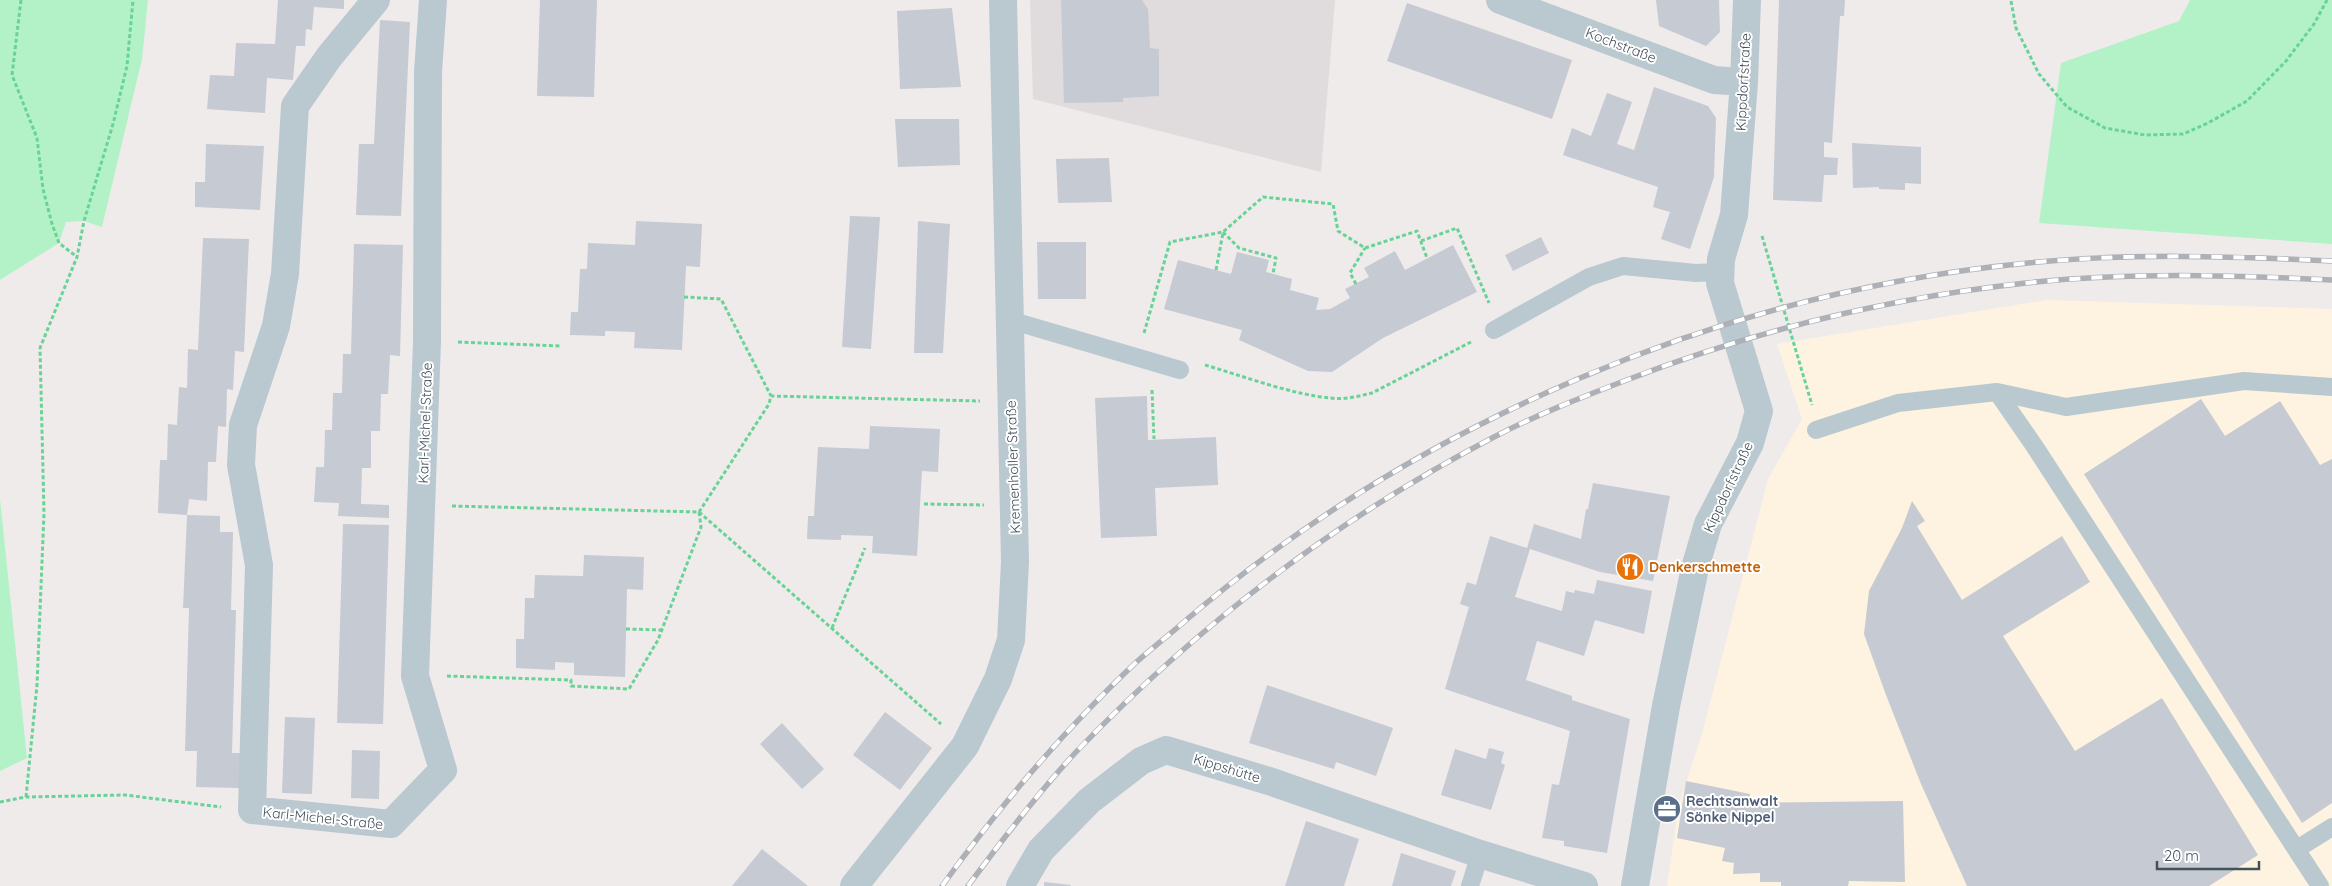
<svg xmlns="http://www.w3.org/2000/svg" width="2332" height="886" viewBox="0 0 2332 886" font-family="Quicksand,sans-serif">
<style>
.commercial{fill:#fdf3e0}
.education{fill:#e0dcdd}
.green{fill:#b3f2c7}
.building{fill:#c6cad2}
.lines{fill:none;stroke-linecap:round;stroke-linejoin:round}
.path{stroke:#69d397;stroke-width:3;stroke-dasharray:4 2.5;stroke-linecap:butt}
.service{stroke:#bac8d0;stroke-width:18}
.minor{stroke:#bac8d0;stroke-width:28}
.rail-casing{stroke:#adb1b7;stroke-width:5.5}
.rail{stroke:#fff;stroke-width:4;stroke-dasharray:11;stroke-linecap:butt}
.labels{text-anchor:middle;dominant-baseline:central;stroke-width:4;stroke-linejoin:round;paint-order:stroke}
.street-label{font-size:14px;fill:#42515a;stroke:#fff}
.food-label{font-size:14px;font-weight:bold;fill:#c56008;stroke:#fff;text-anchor:start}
.service-label{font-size:14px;font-weight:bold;fill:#4e5e75;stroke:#fff;text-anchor:start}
</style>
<rect width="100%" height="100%" fill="#efebeb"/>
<!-- commercial -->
<path class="commercial" d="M2047 300 2332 309V886H1667L1679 804 1702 734 1768 479 1802 419 1777 344Z"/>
<!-- education -->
<path class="education" d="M1030 0H1335L1321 172 1033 99Z"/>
<!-- green -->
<path class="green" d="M0 0H148L142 59 102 227 84 221 66 222 59 243 0 280Z
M2190 0H2332V244L2039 223 2061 63 2179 21Z
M0 499 27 758 0 771Z"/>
<!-- building -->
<path class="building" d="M278 0H344V9L314 7 312 30 306 29 305 46H296L293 80 267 78 265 113 207 109 210 75 234 76 236 43 275 44Z
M540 0H597L594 97 537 96Z
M1061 0H1142L1148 9 1150 48 1159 49V96L1123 98V102L1064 103Z
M1656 0H1719L1720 32 1706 46 1659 26Z
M1779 0H1845L1844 16H1840L1832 143 1824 142V157L1838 158 1837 175H1824L1822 202 1773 200Z
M1407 3 1572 60 1552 119 1387 61Z
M952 8 961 87 900 89 897 11Z
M380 20 410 22 401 216 356 215 359 144H374Z
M1654 87 1708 106 1716 118 1714 177 1690 249 1661 239 1670 212 1653 207 1658 187 1563 155 1572 128 1591 136 1607 93 1632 102 1617 144 1634 150Z
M895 119H959L960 165 898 167Z
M1852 143 1921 147V184L1905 183V190L1879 189V187L1853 188Z
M206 144 264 146 260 210 195 207V182H205Z
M1109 158 1112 202 1058 203 1056 159Z
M850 216 880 217 871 349 842 347Z
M636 221 702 224 700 267 686 266 682 350 634 348 635 332 605 331V336L570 335 571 312H578L580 269H587L588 243 635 245Z
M918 221 950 224 943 353H914Z
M1541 237 1549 253 1513 271 1505 255Z
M203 238 249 239 244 352 235 351 233 390 227 389 226 427 218 426 216 462H208L207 501 189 499 187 515 220 516V532H233L231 610H236L232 753H241L239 788 196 787 197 751H185L189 608H183L187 515 158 513 160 460H167L168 424 177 425 179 387 187 388 188 349 198 350Z
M1037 242H1086V299H1038Z
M354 244 403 245 400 356 390 355 388 394H381L380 431H371V468H362L361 504 389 505V518L338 516 339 503 314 502 316 467H324L325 430H332L333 393H342L343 354H351Z
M1453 245 1477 292 1383 338 1332 372 1308 371 1239 340 1242 330 1164 309 1178 260 1231 274 1237 252 1269 260 1266 272 1292 279 1290 290 1319 298 1316 310 1330 309 1350 298 1345 289 1369 277 1364 268 1395 251 1405 270Z
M1147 396 1148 440 1216 437 1218 485 1155 488 1157 536 1101 538 1095 398Z
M2201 399 2225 436 2280 401 2320 465 2332 459V803L2302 823 2084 474Z
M870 426 940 429 938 472 922 471 917 556 872 553 873 536 841 535V540L807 539 808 516H814L818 447 869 449Z
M1593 483 1670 496 1653 581 1600 572 1530 549 1515 597 1562 611 1566 591 1574 593 1575 590 1594 594 1597 580 1652 591 1644 634 1595 620 1584 656 1537 641 1526 680 1572 696V700L1630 719 1607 853 1564 846V841L1542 838 1552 784 1559 785 1570 731 1445 689 1469 607 1460 604 1467 582 1476 585 1490 536 1527 548 1534 524 1581 539 1586 509H1588Z
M1912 501 1925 521 1917 526 1962 600 2062 536 2090 582 2003 636 2075 751 2162 698 2258 855 2209 886H1967L1921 784 1886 695 1864 634 1869 591 1902 528Z
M343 524 389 525 383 724 337 723Z
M584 555 644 557 643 590 627 589 625 677 574 675V663L555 662V670L516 668V639H524L525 598H534L535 575 583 576Z
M1267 685 1393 728 1376 776 1336 762 1334 769 1249 743Z
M885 712 932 748 900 790 853 755Z
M285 717 315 718 312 794 282 793Z
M782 723 824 769 802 789 760 744Z
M1489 748 1504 752 1501 763 1505 765 1491 810 1441 795 1455 749 1486 759Z
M352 750 380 751 379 799 351 798Z
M1686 781 1750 794 1749 803 1903 801 1905 882 1849 881 1848 886H1781V882H1760V873L1733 874 1734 863 1722 861 1725 848 1677 838Z
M1306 821 1359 839 1344 886H1285Z
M762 849 808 886H732Z
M1401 853 1456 871 1451 886H1392Z
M1044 882 1071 885 1070 886H1044Z"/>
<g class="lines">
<!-- path -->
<path class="path" d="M21 0 12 75 37 138 43 189 52 224 59 243 77 257
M2011 1 2016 28 2039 74 2067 107 2105 128 2145 135 2183 134 2208 123 2247 101 2286 61 2314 24 2327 0
M1223 232 1239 248 1276 258 1273 274
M1762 236 1812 405
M1421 241 1457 228 1489 303
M1216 270 1223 233
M1356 284 1350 273 1365 248
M684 297 721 299 771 396
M1144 333 1170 242 1223 232 1263 197 1333 204 1338 231 1365 248 1417 231 1427 258
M458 342 560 346
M1205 365C1243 376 1293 395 1331 398 1345 400 1359 396 1372 393L1471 342
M1152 390 1154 439
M924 504 984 505
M452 506 699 512 769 404 771 396 980 401
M699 512 941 724
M832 628 865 548
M626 629 662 630
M447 676 571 680V686L629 689 658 640 701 527 699 512
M26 797 37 685 44 513 40 348 77 257 84 221 113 124 127 66 133 0
M0 802 26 797 125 795 221 807"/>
<!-- service -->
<path class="service" d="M1010 320 1180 370
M1494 330 1589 277 1623 266 1696 273 1719 272
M1997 392 2066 407 2244 381 2332 387
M1816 430 1898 403 1997 392 2035 447 2320 886
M2297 849 2332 827
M1470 886 1480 854"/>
<!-- minor -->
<path class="minor" d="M376 0 329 57 295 106 285 274 276 326 243 425 241 465 259 565 252 810 391 824 443 770 415 676 427 341 428 72 433 0
M1500 0 1714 80 1744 82
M854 886 965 746 998 679 1011 640 1015 562 1003 0
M1020 886 1041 850 1089 801 1141 761 1166 750 1269 781 1480 854 1584 886
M1635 886 1666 706 1695 568 1708 524 1750 443 1759 411 1720 283 1721 259 1734 215 1744 82 1747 0"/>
<defs>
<path id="rail" d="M942 886C998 808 1061 734 1130 668 1148 651 1167 637 1185 621 1418 422 1723 292 2028 263 2129 253 2231 256 2332 261
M968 886C1002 840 1037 794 1076 752 1198 625 1338 518 1494 437 1536 415 1580 398 1624 381 1753 331 1888 298 2026 283 2128 272 2230 275 2332 280"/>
</defs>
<!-- rail casing -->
<use href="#rail" class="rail-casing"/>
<!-- rail -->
<use href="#rail" class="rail"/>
</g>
<!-- icons -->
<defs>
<symbol id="restaurant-disc" viewBox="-11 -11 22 22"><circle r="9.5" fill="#e8710a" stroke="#fff"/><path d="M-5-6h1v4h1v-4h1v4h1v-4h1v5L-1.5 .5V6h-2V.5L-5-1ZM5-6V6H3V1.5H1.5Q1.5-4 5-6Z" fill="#fff"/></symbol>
<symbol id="office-disc" viewBox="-11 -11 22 22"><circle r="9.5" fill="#5c6f8a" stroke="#fff"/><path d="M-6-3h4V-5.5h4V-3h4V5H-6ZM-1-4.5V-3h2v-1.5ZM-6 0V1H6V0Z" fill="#fff"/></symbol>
</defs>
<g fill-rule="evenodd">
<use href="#restaurant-disc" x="1614" y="551" width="32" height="32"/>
<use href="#office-disc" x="1651" y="793" width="32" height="32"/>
</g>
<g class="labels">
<!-- street labels -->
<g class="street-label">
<text transform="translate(1621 45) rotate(21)">Kochstraße</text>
<text transform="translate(1743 82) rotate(-87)">Kippdorfstraße</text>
<text transform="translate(425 423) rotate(-88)">Karl-Michel-Straße</text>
<text transform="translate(1013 467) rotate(-92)">Kremenholler Straße</text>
<text transform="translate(1728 487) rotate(-65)">Kippdorfstraße</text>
<text transform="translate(1227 768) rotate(17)">Kippshütte</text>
<text transform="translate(323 818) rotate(6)">Karl-Michel-Straße</text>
</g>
<!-- food labels -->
<g class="food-label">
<text x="1649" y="567">Denkerschmette</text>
</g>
<!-- service labels -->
<g class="service-label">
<text x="1686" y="801">Rechtsanwalt<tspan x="1686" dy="16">Sönke Nippel</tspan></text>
</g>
</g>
<!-- scale -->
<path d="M2157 861v8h102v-8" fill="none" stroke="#42515a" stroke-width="2.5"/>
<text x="2164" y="861" font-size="15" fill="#42515a" stroke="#ffffff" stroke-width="4" paint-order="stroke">20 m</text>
</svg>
